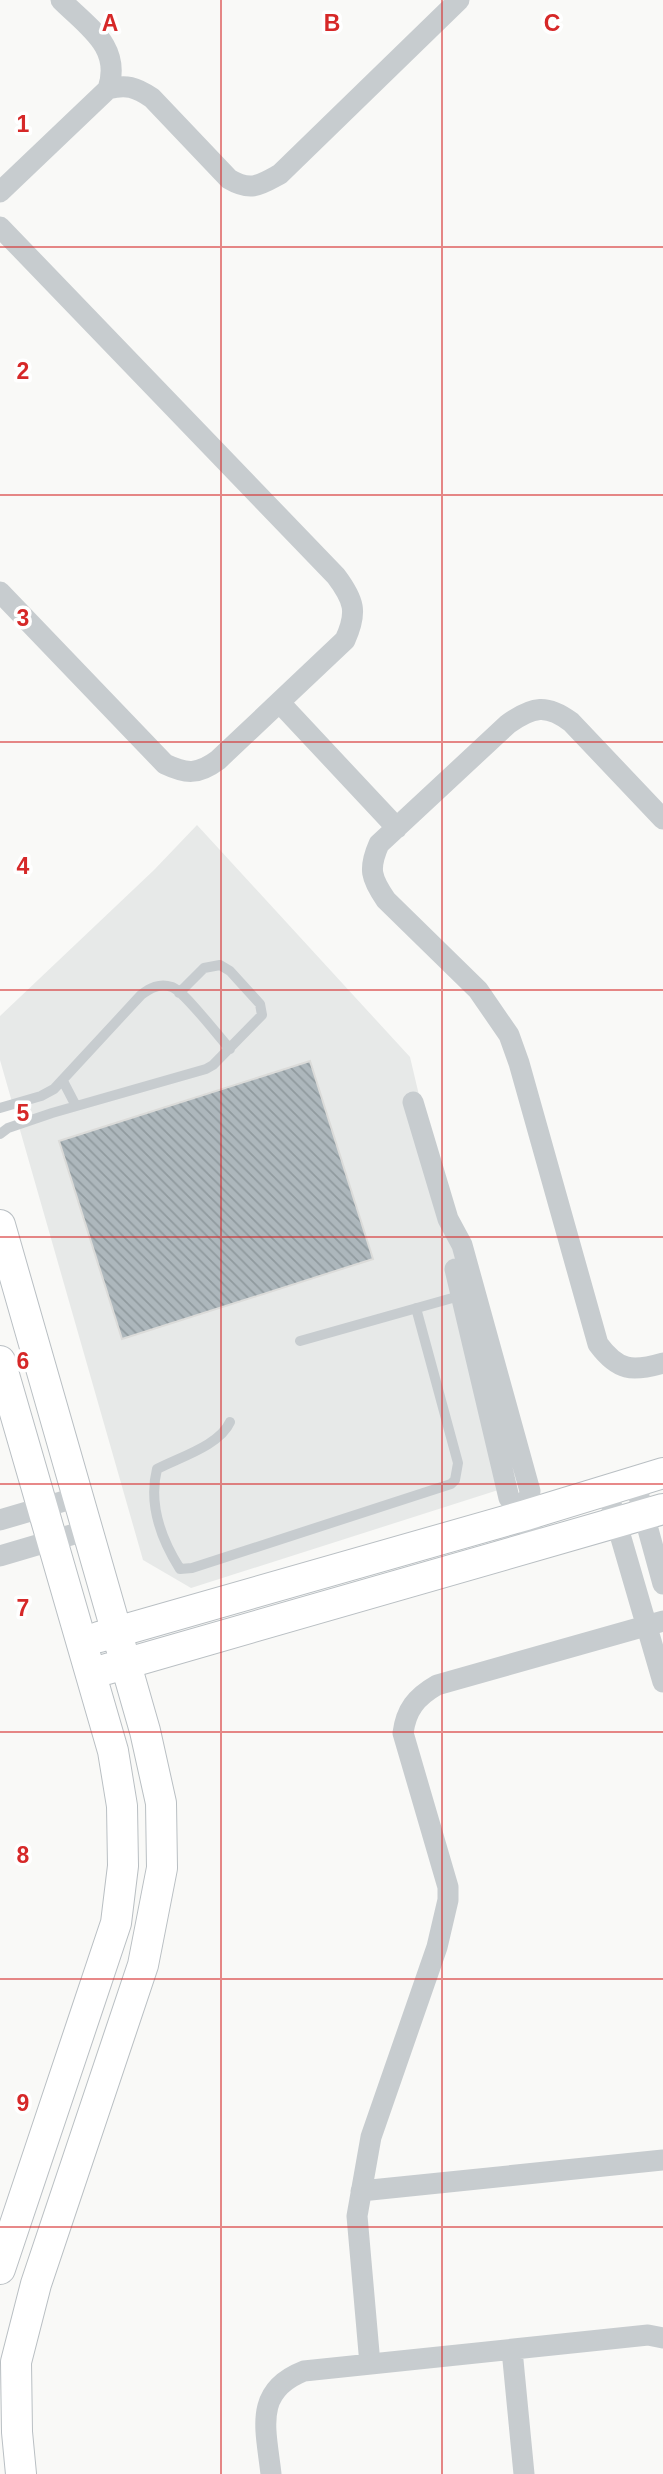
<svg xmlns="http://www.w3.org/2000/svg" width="663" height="2474" viewBox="0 0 663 2474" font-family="Arial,sans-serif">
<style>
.built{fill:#e7e9e8}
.building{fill:url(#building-back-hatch);stroke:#dbdbd9;stroke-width:2}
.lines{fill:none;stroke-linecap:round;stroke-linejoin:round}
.secondary-casing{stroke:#b9bfc3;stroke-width:32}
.lane{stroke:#c7cccf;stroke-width:10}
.street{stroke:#c7cccf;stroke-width:21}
.secondary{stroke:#fff;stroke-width:30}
.grid{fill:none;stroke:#d62828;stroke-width:2;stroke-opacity:0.55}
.grid-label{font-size:23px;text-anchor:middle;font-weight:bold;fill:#d62828;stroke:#fff;stroke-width:7;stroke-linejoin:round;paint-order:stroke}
</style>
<defs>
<pattern id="building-back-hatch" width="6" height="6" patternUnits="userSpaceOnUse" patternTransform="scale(1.75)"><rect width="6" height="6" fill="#adb7bc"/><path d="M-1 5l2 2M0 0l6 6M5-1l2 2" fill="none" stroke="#909a9e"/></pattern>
</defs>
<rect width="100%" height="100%" fill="#f9f9f7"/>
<!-- built -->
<path class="built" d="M197 825 410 1057 511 1486 191 1588 143 1560 0 1060V1016L154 870Z"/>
<!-- building -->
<path class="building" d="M310 1061 373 1259 122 1339 59 1141Z"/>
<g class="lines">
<defs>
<path id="secondary" d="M0 1225 145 1731 161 1803 162 1868 143 1965 36 2284 16 2362 17 2432 21 2474
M0 1361 113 1751 122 1806 123 1866 116 1923 0 2269
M99 1637 526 1515 663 1473
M107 1669 663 1509"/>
</defs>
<!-- secondary casing -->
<use href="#secondary" class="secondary-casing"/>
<!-- lane -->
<path class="lane" d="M63 1081 76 1106
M0 1108 41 1096 54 1089 141 995C150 988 159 983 172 987 185 992 218 1036 230 1049
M0 1134 8 1128 52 1113 206 1069 213 1065 262 1015 260 1004 230 971 220 965 204 968 179 993
M300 1341 463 1295
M230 1422C220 1445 180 1457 157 1469 148 1505 161 1539 180 1569L192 1568 451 1484 455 1480 458 1463 416 1308"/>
<!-- street -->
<path class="street" d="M61 0C88 27 122 47 108 89
M0 192 108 89C126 84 136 87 152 98L229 179C251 192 260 185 280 174L459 0
M0 227 336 576C354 600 358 612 345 640L218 760C198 775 186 774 165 764L0 592
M280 703 397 828
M663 819 571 722C547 704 533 706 508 724L379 844C368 869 371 878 386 900L478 990 509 1035 519 1063 598 1344C618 1371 632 1372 663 1363
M413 1102 448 1219 462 1245 530 1491 526 1515 534 1546
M455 1269 509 1498 526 1515
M635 1482 663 1584
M607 1490 663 1682
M0 1520 78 1497
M0 1556 88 1530
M361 2191 663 2160
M512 2350 524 2474
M370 2364 357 2216 371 2137 437 1947 448 1900V1887L403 1733C406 1710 416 1697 437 1685L663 1621
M271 2474C266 2429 253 2391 304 2371L648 2335 663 2338"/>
<!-- secondary -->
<use href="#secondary" class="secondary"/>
</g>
<!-- grid -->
<path class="grid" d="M221 0V2474M442 0V2474M0 247H663M0 495H663M0 742H663M0 990H663M0 1237H663M0 1484H663M0 1732H663M0 1979H663M0 2227H663"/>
<g class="grid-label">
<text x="110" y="31">A</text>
<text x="332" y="31">B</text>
<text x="552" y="31">C</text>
<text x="23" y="132">1</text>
<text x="23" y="379">2</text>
<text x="23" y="626">3</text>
<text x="23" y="874">4</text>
<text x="23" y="1121">5</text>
<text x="23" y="1369">6</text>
<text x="23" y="1616">7</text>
<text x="23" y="1863">8</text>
<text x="23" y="2111">9</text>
</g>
</svg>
